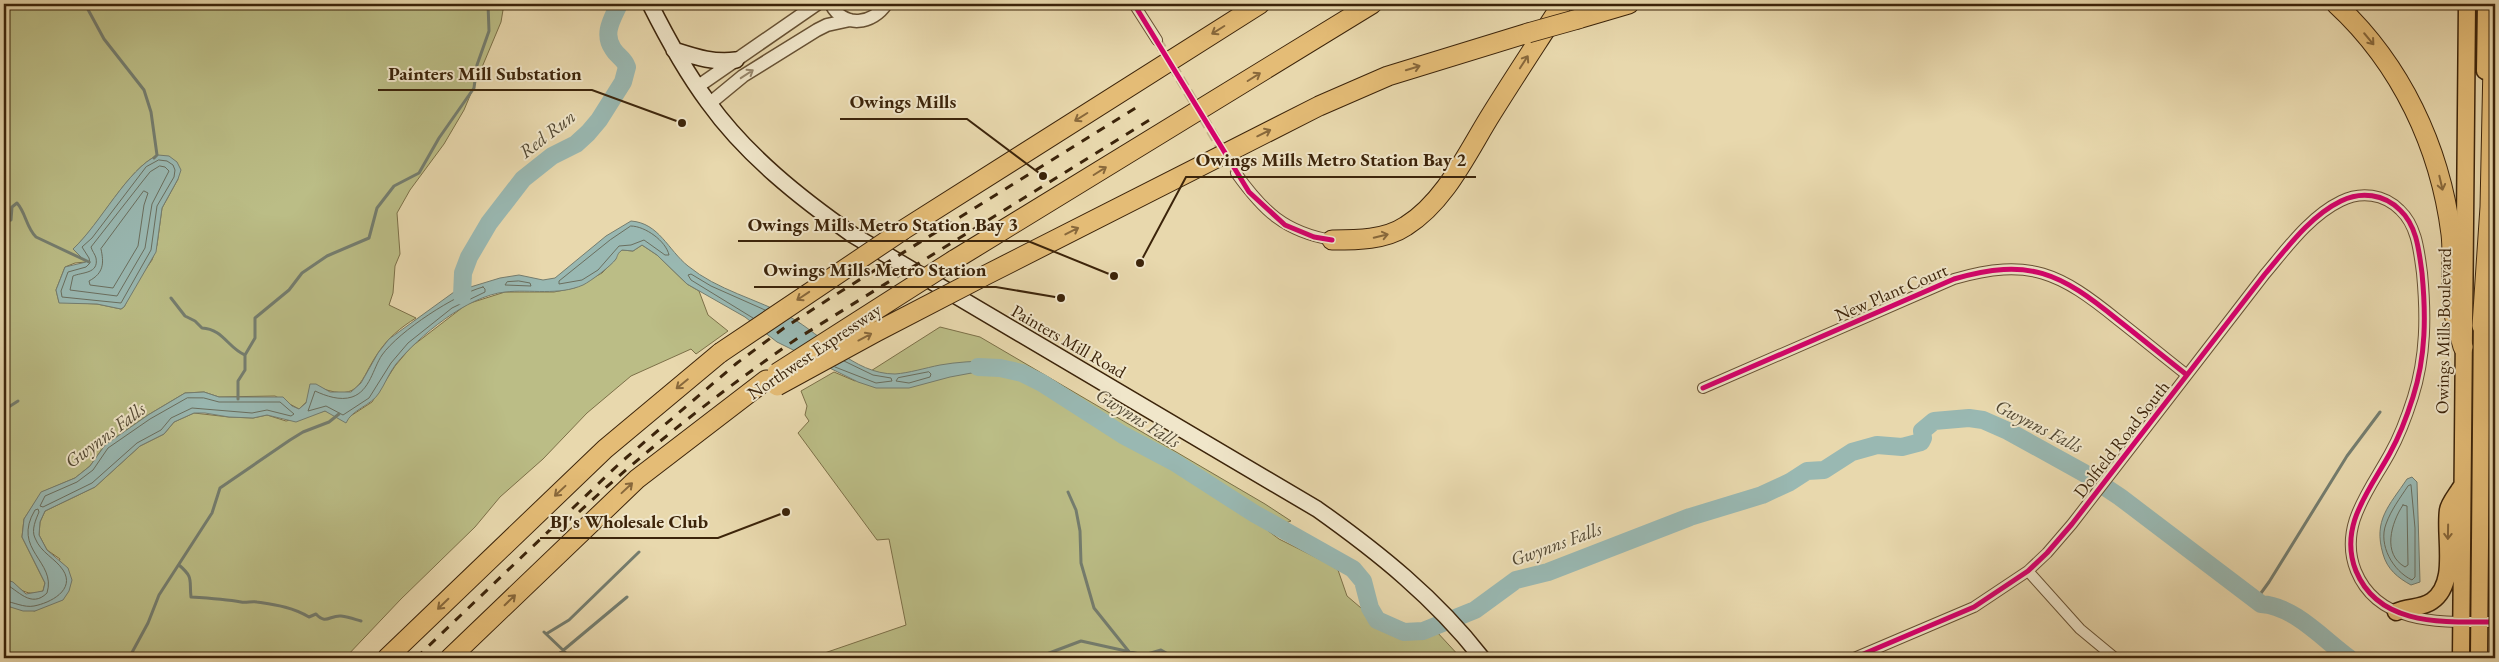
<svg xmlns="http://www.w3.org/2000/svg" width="2499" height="662" viewBox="0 0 2499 662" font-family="'EB Garamond',serif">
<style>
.green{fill:#bbbd86;stroke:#7c7048;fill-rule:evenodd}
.water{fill:#99b8b2;stroke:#747d6f}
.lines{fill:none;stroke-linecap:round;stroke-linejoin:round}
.shore{stroke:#6a6e5e;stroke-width:1}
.stream{stroke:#747d6f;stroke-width:3}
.river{stroke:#99b8b2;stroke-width:18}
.minor-tunnel{stroke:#c6b48c;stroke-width:10;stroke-dasharray:10 5;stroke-linecap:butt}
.minor-casing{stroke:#675133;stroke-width:12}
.tertiary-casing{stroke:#675133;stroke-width:15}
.secondary-casing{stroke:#3c240a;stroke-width:18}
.primary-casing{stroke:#3c240a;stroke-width:19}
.motorway-casing{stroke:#3c240a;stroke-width:21}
.minor{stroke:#f0e6ca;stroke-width:10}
.tertiary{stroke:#f0e6ca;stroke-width:12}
.secondary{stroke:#f0e6ca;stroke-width:15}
.primary{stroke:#e4bc76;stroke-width:16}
.motorway{stroke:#e4bc76;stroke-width:19}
.rail{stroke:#3c240a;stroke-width:3;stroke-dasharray:9 9;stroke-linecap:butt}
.motorway-bridge-casing{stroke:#3c240a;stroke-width:21;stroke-linecap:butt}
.motorway-bridge{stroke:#e4bc76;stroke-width:19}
.cycleway-casing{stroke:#f0e6ca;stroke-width:8}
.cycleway{stroke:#d6006c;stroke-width:5}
.oneway{stroke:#88683b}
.oneway2{stroke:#96856a}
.labels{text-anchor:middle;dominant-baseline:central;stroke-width:4;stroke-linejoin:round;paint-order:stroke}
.street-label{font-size:18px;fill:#3c240a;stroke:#f0e6ca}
.water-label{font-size:19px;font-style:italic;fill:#534934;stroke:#f0e6ca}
.leader{fill:none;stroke:#3c240a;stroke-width:2}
.callout-dot{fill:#3c240a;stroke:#f0e6ca;stroke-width:2}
.callout-label{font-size:19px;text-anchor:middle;font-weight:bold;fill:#3c240a;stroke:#f0e6ca;stroke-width:4;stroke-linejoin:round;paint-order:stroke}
</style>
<rect width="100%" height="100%" fill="#e8d8ad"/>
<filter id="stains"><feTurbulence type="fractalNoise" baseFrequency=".004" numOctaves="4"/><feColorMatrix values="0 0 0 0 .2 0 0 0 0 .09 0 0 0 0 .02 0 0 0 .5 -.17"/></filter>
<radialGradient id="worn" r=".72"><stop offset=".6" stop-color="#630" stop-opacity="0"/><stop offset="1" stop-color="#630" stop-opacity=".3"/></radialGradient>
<!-- green -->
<path class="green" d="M4 4H504L501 22 464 110 444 144 410 190 397 213 400 254 395 266 393 293 389 305 416 318C401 327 387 339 378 353 360 379 361 403 321 388L299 409 275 396 219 397 204 392 185 393 148 415 105 445 90 466 75 478 42 492 24 519 22 537 45 583 43 591C23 598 20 586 4 579ZM158 155 178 179 162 208 157 245 152 260 136 283 124 307 121 309 97 304 59 302 56 290 65 267 75 263 86 262 73 249C101 224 127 169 158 155Z
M642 245 657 255 687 284 699 291 708 315 728 331 696 354 691 349 631 376 587 413 543 459 500 497 475 527 401 599 345 658H4V605L35 611 60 559 47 550 39 535 40 522 45 511 95 487 140 446 164 434 174 422 194 413 229 417 253 418 267 415 286 421 325 411 349 417 372 402 395 366 411 347 467 304 505 292H554L574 288 602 273 615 260 617 254 622 250 633 251Z
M940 327 980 337 1265 504 1291 521 1267 530 1279 539 1327 563 1338 570 1347 596 1388 631 1400 637 1436 631 1461 658H810L906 625 889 539 877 540 798 433 809 421 805 415 807 406 801 391 834 372 855 381Z"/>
<!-- water -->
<path class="water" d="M158 155 169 156 177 162 181 170 178 179 162 208 156 252 124 307 121 309 97 304 59 303 56 290 65 267 86 262 73 249C101 223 127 169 158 155Z
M631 221C659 223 668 250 688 266 717 290 757 299 790 317 823 335 853 374 895 374 909 373 925 368 940 365 957 362 975 361 992 361L1000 368 993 372H977L950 377 909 388H876L858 382 777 342 745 317 687 284 657 255 642 245 633 251 622 250C617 254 618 255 616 259 611 266 591 281 583 285 558 296 531 289 505 292 467 296 419 336 396 364 389 373 385 384 379 393 371 406 352 409 346 423L325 411 296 422 267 415 253 418 229 417 205 413H194L174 422 164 434 140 446 95 487 45 511 40 522 39 535 47 550 68 568 72 580 69 591 63 600 35 611H23L4 605V579L13 582 26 594 43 591 45 583 22 537 24 519 41 492 75 478 90 466 105 445 148 415 185 393 204 392 219 397H283L292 406 299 409 306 403 310 384H316L330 392H351L361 383 378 353 389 339 454 292 500 278 519 275 543 280 555 278 606 236Z
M2412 477 2417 482 2420 582 2411 585C2398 578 2387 569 2383 554 2373 520 2389 506 2407 479Z"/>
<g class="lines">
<!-- shore -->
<path class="shore" d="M159 160 167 161 173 165 175 170 174 177 157 206 151 250 121 303 62 297 61 291 68 272 86 267 90 263 89 258 82 247 92 238 146 167Z
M160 166 165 167 169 171 152 204 145 248 117 296 70 290 73 276C82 272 99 274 96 258 95 254 92 251 91 247L142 182 150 172Z
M144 191 148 193 144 205 138 246 113 288 90 285 89 281C104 273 104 263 101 249Z
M631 226C645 226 666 241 669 255H665L644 240 631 245 619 246 598 270 582 280 559 284V281L610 240Z
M519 281 530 283 531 286 505 285 507 282Z
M483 287 485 289V292L452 308 408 343 391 363 369 398 343 415 326 406 308 411 315 391C326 396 340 401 352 397 370 391 373 368 382 355 399 331 456 294 483 287Z
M753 318 691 280 688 275 691 274 711 286 765 310
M835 367 876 383 892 381 891 378 873 375 844 361
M929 372 931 374 930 377 909 383 896 381 898 378Z
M204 398 219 402H280L294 414 291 416 267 410 252 413 192 408 171 418 161 430 137 443 92 483 43 507 40 506 45 496 77 482 93 470 108 448 150 419 187 398Z
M2411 485 2415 528V577L2412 580C2393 571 2378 545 2386 524 2391 510 2400 498 2408 486Z
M2403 505 2407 506 2408 565 2405 567C2382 554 2391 523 2403 505Z
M4 583C18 590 31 609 47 593 57 561 11 550 35 510L38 509 39 512C36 519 31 530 35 538 41 553 55 558 63 570 76 590 50 603 34 606 24 608 14 602 4 601"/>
<!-- stream -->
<path class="stream" d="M85 4 104 39 144 90 151 112 157 155 154 158
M4 221 11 220 12 207 17 203C26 213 26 227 36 237L89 262
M171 298 185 316 195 321 202 328C223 329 228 348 245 355
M238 399V381L245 370V355L255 338V318L289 290 302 273 327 256 369 238 377 208 394 186 419 173 439 138 474 88 477 65 489 31 488 4
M4 410 18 401
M1068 492 1076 510 1080 531 1081 563 1094 608 1130 653
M179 565C194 578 189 579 191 597 208 598 225 599 241 602 246 603 252 601 257 602 276 605 292 607 309 617L316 614C326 625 330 615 341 616 349 617 354 619 361 621
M2256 600 2269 582 2347 456 2380 412
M544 632 565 652
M546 634 569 620 639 552
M129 658 148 623 159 595 212 513 220 488 290 440 303 432 329 422 339 414
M554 658 627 597
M1036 658 1081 641 1144 655 1161 650 1175 658"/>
<!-- river -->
<path class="river" d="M462 296 463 273 469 257 489 223 523 179 552 156 576 144 588 133 599 120 623 82 627 67C624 58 617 56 613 49 602 33 613 18 619 4
M978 367 1000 368 1022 373 1042 383 1123 435 1174 462 1255 514 1353 569 1363 581 1370 608 1377 620 1404 632 1423 631 1475 610 1516 580 1548 572 1690 517 1762 495 1790 482 1807 471 1824 470 1852 452 1877 445 1902 447 1921 442 1923 438 1922 431 1934 421 1969 418 1983 420 2008 431 2084 473 2120 497 2261 604C2294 606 2323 639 2349 658"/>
<!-- minor-tunnel -->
<path class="minor-tunnel" d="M1157 40 1236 173"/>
<defs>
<path id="minor" d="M1134 4 1157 40
M1236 173C1263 211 1285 232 1332 240
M1703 388 1954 279C2030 257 2060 273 2118 320 2141 338 2164 357 2187 375
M2028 571 2080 629 2115 658
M1854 658 1974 607 2028 571 2047 553 2072 524 2265 274C2287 248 2310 216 2341 201 2361 191 2384 194 2400 210 2417 226 2419 251 2422 273 2426 315 2426 356 2413 397 2407 416 2400 435 2390 453 2370 490 2338 526 2356 571 2379 627 2445 622 2495 622"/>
<path id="tertiary" d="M831 4C844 29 873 24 886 4
M697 87 817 4
M709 104 743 76 817 30 827 25 850 20"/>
<path id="secondary" d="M650 4C667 38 685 71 708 102 746 155 800 198 853 235L1317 509C1379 553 1435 598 1482 658
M674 50C696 57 713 63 736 60"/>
<path id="primary" d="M2485 71 2486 4
M2396 612C2408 606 2421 609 2432 601 2458 583 2444 538 2448 510 2449 503 2457 494 2461 487
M2461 658 2467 4
M2479 658 2482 313"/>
<path id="motorway" d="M2336 4C2401 64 2440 147 2451 234 2454 260 2449 288 2454 314 2456 325 2460 336 2463 347
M1578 19 1629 4
M903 230 1260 4
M1332 240C1357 240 1385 240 1406 226 1446 201 1468 151 1492 113 1515 76 1539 40 1562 4
M954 260 1372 4
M982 277 1319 106 1388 76 1528 33
M2482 326 2490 207 2493 64 2495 44
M387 658 605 449 720 353
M450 658 637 479 766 380"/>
</defs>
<!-- minor casing -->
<use href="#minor" class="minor-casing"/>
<!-- tertiary casing -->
<use href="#tertiary" class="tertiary-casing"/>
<!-- secondary casing -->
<use href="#secondary" class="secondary-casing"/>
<!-- primary casing -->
<use href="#primary" class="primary-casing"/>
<!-- motorway casing -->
<use href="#motorway" class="motorway-casing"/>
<!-- minor -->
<use href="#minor" class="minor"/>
<!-- tertiary -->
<use href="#tertiary" class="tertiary"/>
<!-- secondary -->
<use href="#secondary" class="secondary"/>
<!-- primary -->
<use href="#primary" class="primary"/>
<!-- motorway -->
<use href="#motorway" class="motorway"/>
<!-- rail -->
<path class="rail" d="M579 512C647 449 718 393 795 340L1151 119
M416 658 620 463 737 363 784 328 835 295 1142 104"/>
<defs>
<path id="motorway-bridge" d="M1528 33 1578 19
M720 353 903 230
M777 373 954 260
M777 386 876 332 982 277"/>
</defs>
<!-- motorway-bridge casing -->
<use href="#motorway-bridge" class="motorway-bridge-casing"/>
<!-- motorway-bridge -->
<use href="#motorway-bridge" class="motorway-bridge"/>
<defs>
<path id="cycleway" d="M1134 4 1249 192 1285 225 1314 237 1332 240
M1703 388 1954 279C2030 257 2060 273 2118 320 2141 338 2164 357 2187 375
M1854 658 1974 607 2028 571 2047 553 2072 524 2265 274C2287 248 2310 216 2341 201 2361 191 2384 194 2400 210 2417 226 2419 251 2422 273 2426 315 2426 356 2413 397 2407 416 2400 435 2390 453 2370 490 2338 526 2356 571 2379 627 2445 622 2495 622"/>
</defs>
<!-- cycleway casing -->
<use href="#cycleway" class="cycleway-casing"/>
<!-- cycleway -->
<use href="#cycleway" class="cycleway"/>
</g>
<!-- one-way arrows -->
<defs><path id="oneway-shaft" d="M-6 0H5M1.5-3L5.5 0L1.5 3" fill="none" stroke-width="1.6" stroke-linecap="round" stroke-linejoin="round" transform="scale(1.25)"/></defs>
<g class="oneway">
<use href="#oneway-shaft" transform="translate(1218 30) rotate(148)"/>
<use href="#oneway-shaft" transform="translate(2369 39) rotate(50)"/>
<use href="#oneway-shaft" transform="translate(1524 62) rotate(-57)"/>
<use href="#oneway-shaft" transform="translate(1413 68) rotate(-17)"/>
<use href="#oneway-shaft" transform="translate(1254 77) rotate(-32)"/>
<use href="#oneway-shaft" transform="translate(1081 117) rotate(148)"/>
<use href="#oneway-shaft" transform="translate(1264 133) rotate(-26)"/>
<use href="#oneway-shaft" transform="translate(1100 171) rotate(-32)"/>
<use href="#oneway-shaft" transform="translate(2441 183) rotate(77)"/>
<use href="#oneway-shaft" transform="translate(1072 231) rotate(-27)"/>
<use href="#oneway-shaft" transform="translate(1381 236) rotate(-14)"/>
<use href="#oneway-shaft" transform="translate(803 296) rotate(146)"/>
<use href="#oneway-shaft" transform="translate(865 337) rotate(-28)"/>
<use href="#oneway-shaft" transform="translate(682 384) rotate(141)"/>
<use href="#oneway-shaft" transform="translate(627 488) rotate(-43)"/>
<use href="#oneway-shaft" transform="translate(560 491) rotate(137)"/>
<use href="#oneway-shaft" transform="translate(2448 532) rotate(91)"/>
<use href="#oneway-shaft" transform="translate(510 600) rotate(-44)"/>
<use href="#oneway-shaft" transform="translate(443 604) rotate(136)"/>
</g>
<use class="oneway2" href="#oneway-shaft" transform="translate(747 74) rotate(-33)"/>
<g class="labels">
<!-- street labels -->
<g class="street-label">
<text transform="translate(1891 292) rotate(-23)">New Plant Court</text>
<text transform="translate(2443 331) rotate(-89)">Owings Mills Boulevard</text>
<text transform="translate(1069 341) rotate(30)">Painters Mill Road</text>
<text transform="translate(814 351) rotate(-34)">Northwest Expressway</text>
<text transform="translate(2121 439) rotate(-52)">Dolfield Road South</text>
</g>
<!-- water labels -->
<g class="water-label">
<text transform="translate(547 134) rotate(-38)">Red Run</text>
<text transform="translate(1138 418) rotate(32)">Gwynns Falls</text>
<text transform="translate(2039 426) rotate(27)">Gwynns Falls</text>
<text transform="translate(105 435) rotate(-37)">Gwynns Falls</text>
<text transform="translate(1556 544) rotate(-20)">Gwynns Falls</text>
</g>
</g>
<!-- callouts -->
<path class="leader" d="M682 123L592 90H378M1043 176L967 119H840M1140 263L1186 177H1476M1114 276L1028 241H738M1061 298L996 287H754M786 512L718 538H540"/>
<g class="callout-dot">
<circle cx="682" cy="123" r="5"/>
<circle cx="1043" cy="176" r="5"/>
<circle cx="1140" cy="263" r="5"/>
<circle cx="1114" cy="276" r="5"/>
<circle cx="1061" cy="298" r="5"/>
<circle cx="786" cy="512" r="5"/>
</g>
<g class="callout-label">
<text x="485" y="80">Painters Mill Substation</text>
<text x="903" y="108">Owings Mills</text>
<text x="1331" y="166">Owings Mills Metro Station Bay 2</text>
<text x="883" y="231">Owings Mills Metro Station Bay 3</text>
<text x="875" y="276">Owings Mills Metro Station</text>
<text x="629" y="528">BJ's Wholesale Club</text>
</g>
<!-- margin -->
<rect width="2499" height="662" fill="none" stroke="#e8d8ad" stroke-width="20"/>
<rect x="5" y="5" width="2489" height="652" fill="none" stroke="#3c240a" stroke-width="2.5"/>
<rect x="10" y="10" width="2479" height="642" fill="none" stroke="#3c240a"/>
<rect width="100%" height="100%" filter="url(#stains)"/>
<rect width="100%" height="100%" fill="url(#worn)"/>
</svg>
